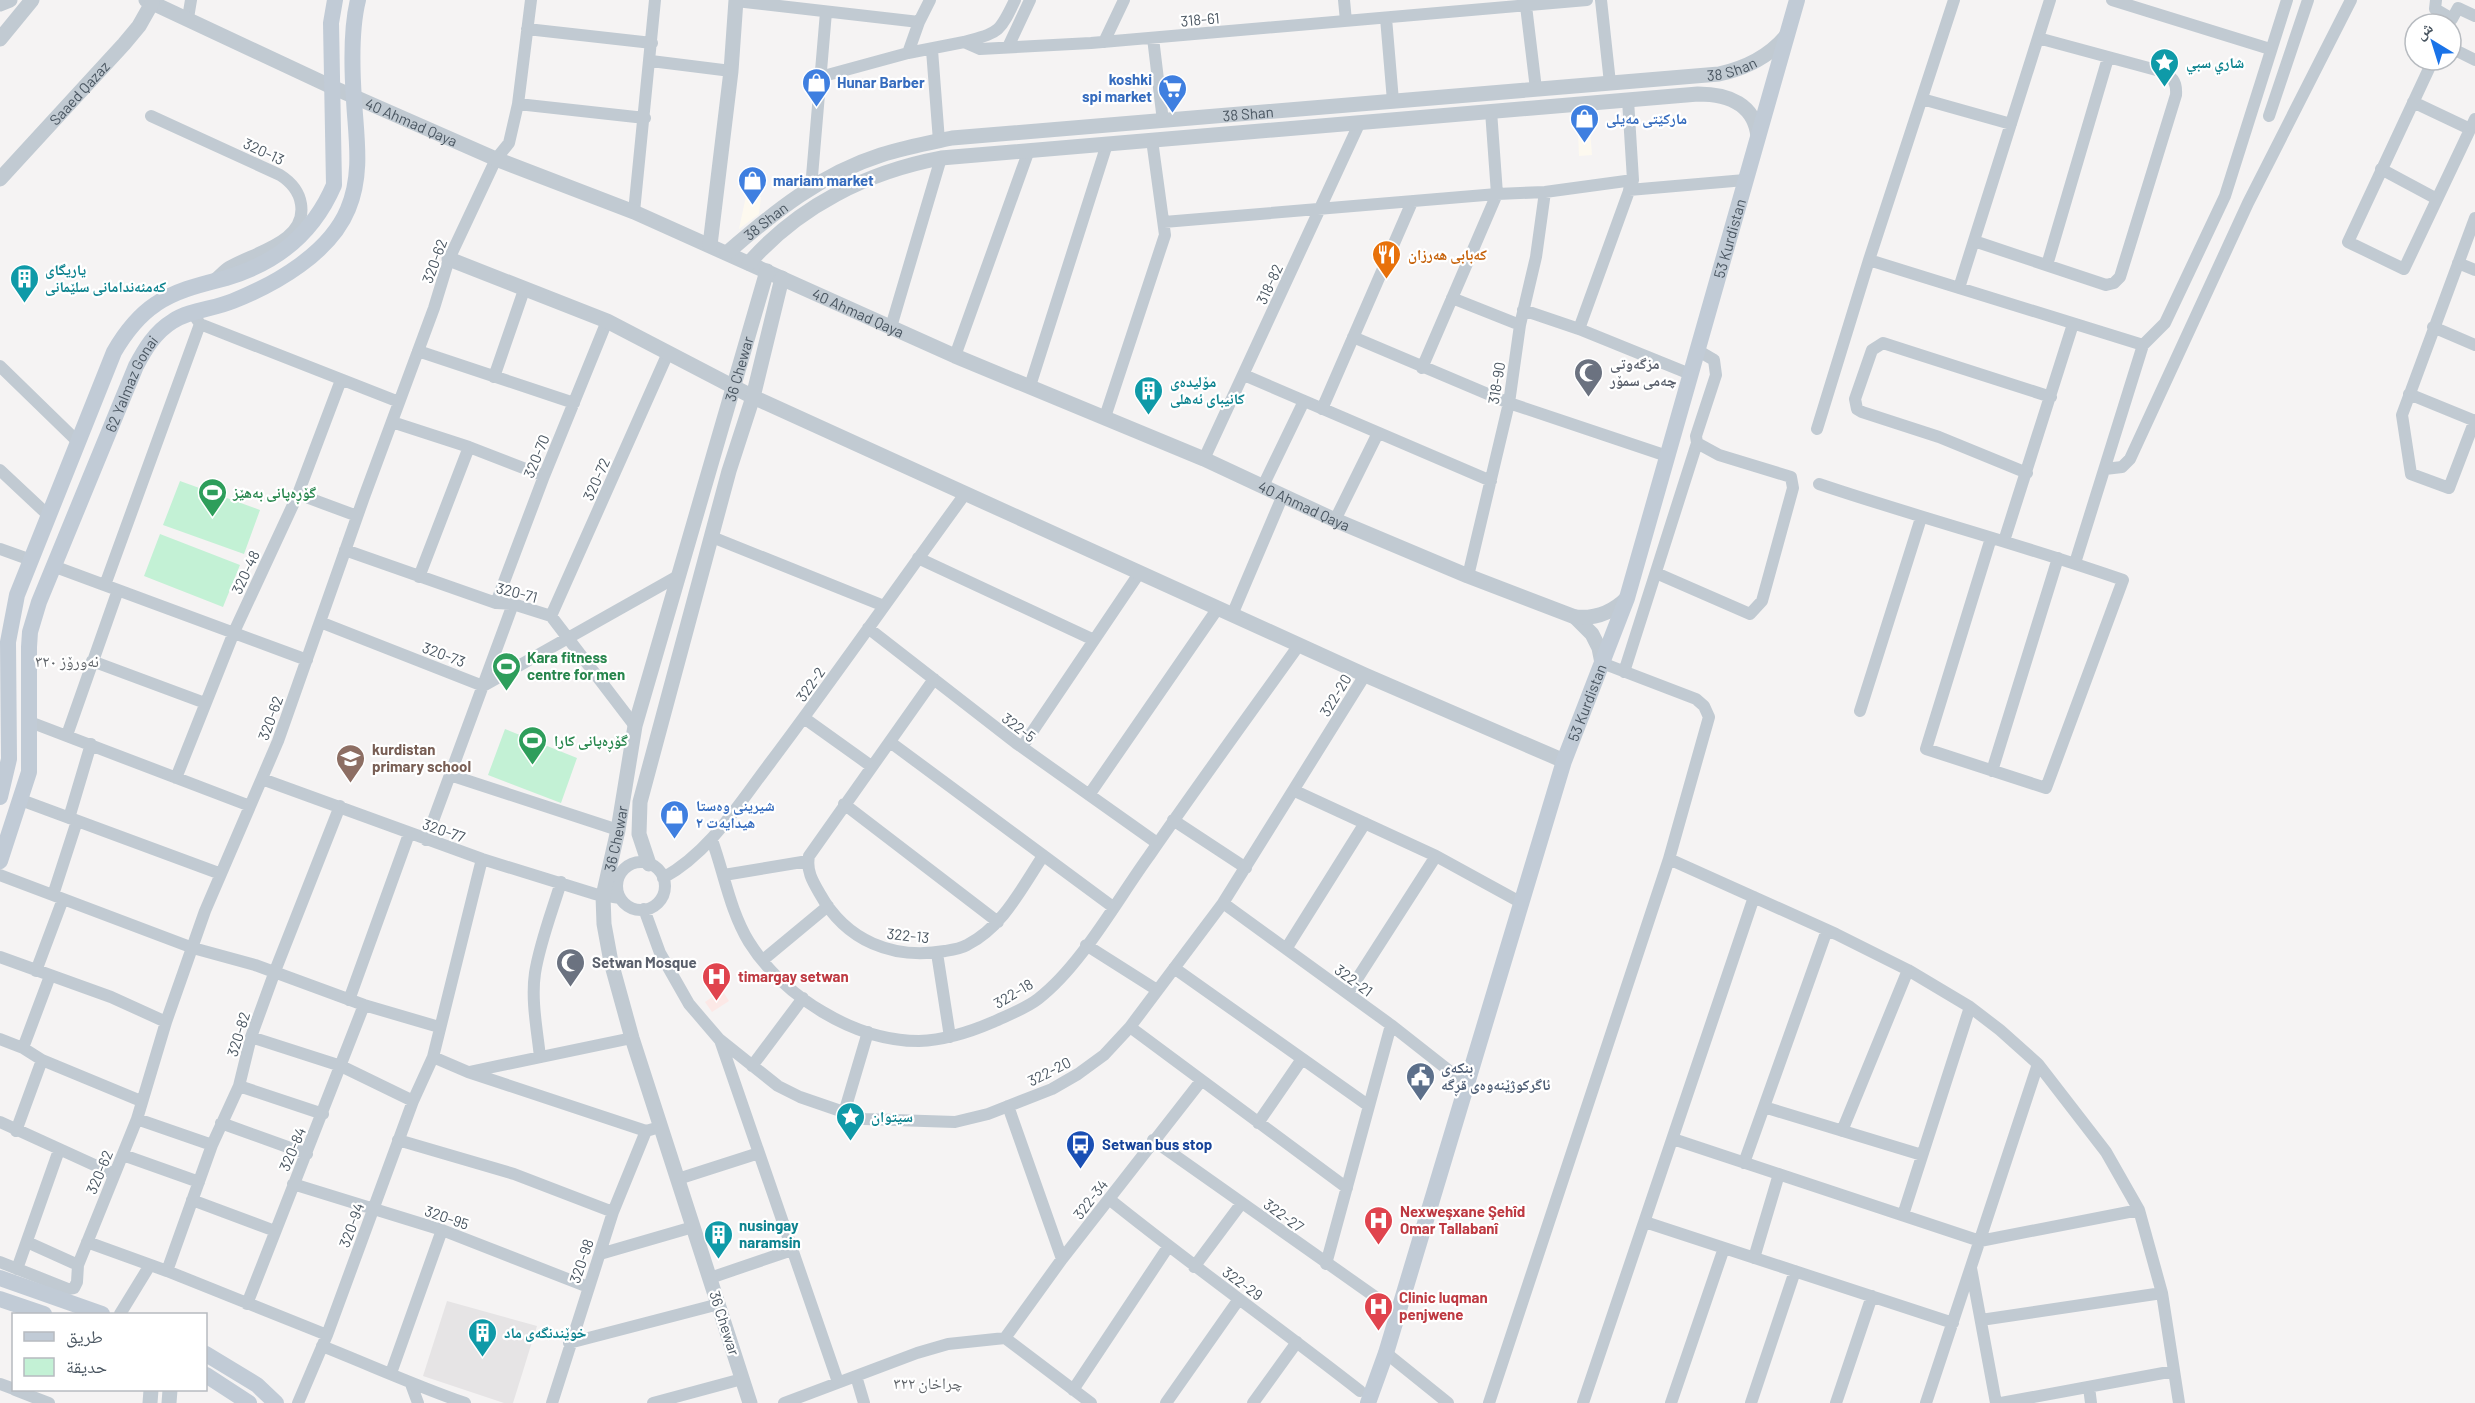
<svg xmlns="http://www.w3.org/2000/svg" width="2475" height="1403" viewBox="0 0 2475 1403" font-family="Barlow,'Noto Naskh Arabic',sans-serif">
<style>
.commercial{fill:#fdf9ef}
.education{fill:#e6e4e5}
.medical{fill:#fce8e6}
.green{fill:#c3f1d5}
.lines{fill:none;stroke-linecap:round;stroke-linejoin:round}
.minor{stroke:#c1cad2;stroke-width:12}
.tertiary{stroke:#c1cad2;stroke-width:15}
.secondary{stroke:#c1cbd6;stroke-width:16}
.labels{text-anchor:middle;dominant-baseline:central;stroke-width:4.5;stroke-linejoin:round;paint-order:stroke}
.street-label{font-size:15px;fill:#4a5661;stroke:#fff}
.culture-label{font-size:15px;font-weight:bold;fill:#0d838f;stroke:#fff;text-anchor:start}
.shop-label{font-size:15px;font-weight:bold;fill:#366cbe;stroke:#fff;text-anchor:start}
.food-label{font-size:15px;font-weight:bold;fill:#c56008;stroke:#fff;text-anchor:start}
.worship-label{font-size:15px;font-weight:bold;fill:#5b616d;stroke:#fff;text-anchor:start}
.leisure-label{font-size:15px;font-weight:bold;fill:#27864d;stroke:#fff;text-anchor:start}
.education-label{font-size:15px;font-weight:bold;fill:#785e54;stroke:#fff;text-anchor:start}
.health-label{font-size:15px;font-weight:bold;fill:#be3a42;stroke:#fff;text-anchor:start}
.service-label{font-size:15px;font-weight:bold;fill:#4e5e75;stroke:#fff;text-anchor:start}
.transit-label{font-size:15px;font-weight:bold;fill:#164399;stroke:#fff;text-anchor:start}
.neighbourhood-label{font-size:16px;fill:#5f6368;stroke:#fff}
</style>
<rect width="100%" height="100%" fill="#f5f3f3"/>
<!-- commercial -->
<path class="commercial" d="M1590 130 1592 155 1579 156 1578 131Z
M746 196 761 197 759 214 739 229Z"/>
<!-- education -->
<path class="education" d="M447 1301 537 1326 513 1403H504L423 1376Z"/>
<!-- medical -->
<path class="medical" d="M722 990 729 1001 712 1012 705 1002Z"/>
<!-- green -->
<path class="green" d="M180 481 260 510 244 554 163 525Z
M160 534 240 565 223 607 144 576Z
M505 729 577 758 561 803 488 775Z"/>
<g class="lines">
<!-- minor -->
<path class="minor" d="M1344 0 1346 21
M1601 0 1610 83
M2112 0 2270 49
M2436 0 2435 9 2452 19 2458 8 2475 16
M736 1 919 22
M1526 6 1536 89
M188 18 191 0
M1386 18 1393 101
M527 29 652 43
M1153 38 1163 121
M964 42C999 32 999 34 1015 0
M1104 42 1124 0
M1008 47 1030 0
M2451 48 2475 60
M932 50 939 141
M908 53 919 22 930 0
M2433 60 2348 242 2404 269 2475 119
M651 61 731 71
M820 77 908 53 964 42 980 49 1091 43 1587 0
M1922 99 2011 124
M2413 102 2470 129
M518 104 645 118
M151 116 280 175C291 182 299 191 301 204 307 242 254 252 229 267 224 270 220 275 215 279
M2269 116 2308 0
M2381 169 2437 199
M811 188 826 12
M1629 190 1745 180
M634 212 655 0
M2475 218 2402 415 2411 474 2449 488 2475 420
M1164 222 1497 194 1545 192 1633 180 1628 100
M1974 241 2106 285 2114 283 2120 277 2176 95C2177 81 2172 76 2160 71L2038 38
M1869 260 2143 345
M2458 263 2475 270
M2047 265 2108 58
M1959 288 2050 0
M1452 298 1520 325
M1523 310 1579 329 1690 374
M196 318 200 324 399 402
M891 327 941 158
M2433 327 2475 345
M1579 329 1633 180
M1353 337 1509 403 1667 456
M418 351 574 403
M955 356 1029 150
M0 366 77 441
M1422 368 1497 194 1491 111
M1244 375 1491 481
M494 377 524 290
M1030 386 1107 144
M2409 394 2475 421
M1322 409 1412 202
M1105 417 1165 235 1152 140
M392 422 469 447 544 476
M1817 429 1869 260 1954 0
M1204 459 1360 122
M2105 469 2122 467 2130 459 2248 203 2351 0
M0 470 49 516
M2027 473 1939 437 1862 412 1857 409 1855 399 1872 350 1883 343 2051 397
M1819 484C1920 518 2023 545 2123 580L2046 788 1926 749 1991 538
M1263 486 1304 401
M298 494 357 516
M1335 520 1378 433
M712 537 884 606
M2004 541 2073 324
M0 549 31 560
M345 550 496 603 513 604 551 616 635 726
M918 558 1094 640
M2075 563 2143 345 2165 323 2225 196 2287 0
M53 566 307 660
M1656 573 1750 614 1762 601 1793 488 1791 477 1719 455 1697 443 1696 436 1716 375 1714 360 1697 350
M1468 576 1509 403 1520 325 1536 257 1545 192
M419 577 469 447
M105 585 200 324
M496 603 544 476 607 321
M1232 615 1283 495
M551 616 668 353
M320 622 483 686 678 576
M868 628 1016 743 1157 843
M92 661 205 703
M1624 672 1697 443
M934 679 809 856C806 871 813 882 820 894 846 941 893 960 945 951 952 950 960 949 967 945 1002 927 1020 891 1041 859L1045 858
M1860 711 1921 518
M804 718 871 766
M30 722 250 806
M67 735 118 590
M890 742 1113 907
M1022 747 1140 572
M1992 771 2058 558
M450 775 618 830
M176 778 234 632 298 494 341 380
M262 779 482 859 595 894 620 898
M1295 791 1436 856 1520 902
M1089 795 1218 608
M21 800 221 874
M844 804 998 922
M69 818 91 744
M1173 820 1246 868
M426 840 513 604
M712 840C724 873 730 911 749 942 783 996 854 1041 919 1041 945 1040 970 1032 993 1022 1008 1015 1025 1009 1038 999 1081 966 1117 900 1149 856 1198 785 1249 715 1299 645
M1669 859 1836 934 1908 970 1970 1007 2000 1030 2038 1064 2106 1152 2139 1210 2162 1293 2179 1403
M617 886a24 24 0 1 1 48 0a24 24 0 1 1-48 0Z
M0 875 193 948 255 965 364 1005 439 1027
M724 875 808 861
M663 878C710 852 738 805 770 763 837 674 900 583 965 494
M53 895 77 821
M1223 903 1391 1025 1466 1084
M644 909 660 953 689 1004 719 1039 778 1086 800 1097 864 1119 955 1122 988 1114 1052 1089 1078 1074 1104 1055 1130 1027 1223 903 1365 675
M1086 945 1157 990
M1286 949 1365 823
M937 953 950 1037
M0 957 111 997 166 1022
M763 960 828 906
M1174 968 1369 1106
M36 971 63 899
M1348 993 1436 856
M349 1000 409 834
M1130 1027 1347 1188
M251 1037 341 1066 413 1101
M0 1039 23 1048 42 1060 141 1101
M720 1040 838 1382
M23 1048 50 976
M433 1057 468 1072 646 1131 653 1129
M540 1057C537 1029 531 1000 535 973 540 942 552 912 561 882
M752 1066 803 998
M469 1072 632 1038
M239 1086 323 1114
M1008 1106 1062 1259
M1764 1107 1922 1155
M844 1113 868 1032
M137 1119 212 1145
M0 1122 114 1174
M221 1123 307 1154
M1258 1123 1302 1059
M16 1131 42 1060
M1842 1131 1908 970
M1673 1139 1980 1241 2139 1210
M398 1140 514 1174 613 1212
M1153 1140 1398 1313
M123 1155 199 1182
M1744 1163 1827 930
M678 1179 759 1153
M293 1184 442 1230 588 1287
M1109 1199C1191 1265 1277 1326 1360 1391
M192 1200 275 1231
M1903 1215 1970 1007
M1645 1222 1953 1323
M27 1242 78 1265
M87 1242 167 1271 327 1335
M600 1254 693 1227
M1754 1258 1779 1174
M0 1262 68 1289 74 1288 77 1282 78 1265 137 1119 166 1022 205 911 278 741 364 497 434 308 449 259 496 159 509 143 518 104 531 0
M1326 1264 1391 1025
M1194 1267 1241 1204
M1971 1268 1996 1403
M17 1269 59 1150
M167 1271 212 1145 239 1086 251 1037 275 971 340 806
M710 1278 792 1250
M247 1304 364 1005
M120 1314 150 1265
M1981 1320 2162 1293
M1005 1338 1062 1259 1201 1081
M1005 1338 1091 1403
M569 1343 719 1304
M322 1346C370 1365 416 1386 465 1403
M1386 1353 1448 1403
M391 1373 442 1230
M856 1376 864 1403
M0 1384 14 1389
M411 1384 418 1403
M2089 1387 2091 1403
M15 1390 49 1403
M1073 1390 1168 1247
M298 1403 327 1335 413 1101 433 1057 482 859
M552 1403 613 1212 646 1131
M653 1403 742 1379
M784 1403 917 1353 948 1344 1005 1338
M1166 1403 1239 1299
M1253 1403 1297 1342
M1489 1403 1669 859 1709 717 1704 706 1696 699 1602 663
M1583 1403 1754 897
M1671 1403 1724 1248
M1751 1403 1795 1271
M1836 1403 1872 1296
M1926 1403 2038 1064
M2001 1403 2174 1371"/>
<!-- tertiary -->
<g class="tertiary">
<path id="s1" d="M146 0 332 87 496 159 634 212 955 356 1204 459 1335 520 1468 576 1575 617 1592 634 1599 648 1602 663"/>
<path d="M0 4 10 0"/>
<path d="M0 39 32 0"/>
<path id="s2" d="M0 179 124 44 139 26 152 3"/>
<path d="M710 245 731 71 736 0"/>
<path id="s3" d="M727 253C774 212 821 174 881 155 905 147 928 143 952 138L1719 74C1746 68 1769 57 1787 35"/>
<path d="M449 259 607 321 753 397 1365 675 1564 761"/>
<path d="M749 263C799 206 867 172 941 158L1698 94C1728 94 1755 104 1758 137"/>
<path d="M1575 617C1595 619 1612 613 1627 598"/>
<path d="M649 864 639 834 640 802 729 471 753 397 782 278"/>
<path d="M150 1403 151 1390"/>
<path d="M169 1403 170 1390"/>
<path id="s4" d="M750 1403 632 1038 611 962 604 924 603 896 618 830 635 726 767 271"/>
</g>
<!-- secondary -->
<g class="secondary">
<path d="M0 797 9 759 8 642 17 595 114 352C125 333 138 316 156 304 176 290 203 284 226 278 277 263 313 234 334 185L331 23 335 0"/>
<path id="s5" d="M0 861 29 772V647L30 632 39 602 136 366C145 349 155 332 173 321 190 310 214 309 233 301 276 284 330 253 348 209 363 173 356 137 354 100 352 71 351 28 358 0"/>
<path d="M0 1278 102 1314"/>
<path d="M0 1299 44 1314"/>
<path d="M206 1354 257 1385 276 1403"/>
<path d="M206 1375 249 1403"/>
<path id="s6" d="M1368 1403 1386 1353 1564 761 1627 598 1797 0"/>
</g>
</g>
<!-- icons -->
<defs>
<symbol id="sight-pin" viewBox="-11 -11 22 30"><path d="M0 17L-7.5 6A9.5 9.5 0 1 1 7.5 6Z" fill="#0f9aa8" stroke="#fff"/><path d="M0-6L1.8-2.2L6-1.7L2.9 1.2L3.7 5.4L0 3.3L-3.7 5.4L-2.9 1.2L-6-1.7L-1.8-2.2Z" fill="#fff"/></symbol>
<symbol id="shop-pin" viewBox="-11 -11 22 30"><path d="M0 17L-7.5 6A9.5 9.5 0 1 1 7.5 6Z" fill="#3f7fe0" stroke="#fff"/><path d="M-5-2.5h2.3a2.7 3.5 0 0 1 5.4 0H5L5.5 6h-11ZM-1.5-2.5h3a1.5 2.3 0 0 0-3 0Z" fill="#fff"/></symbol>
<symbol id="supermarket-pin" viewBox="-11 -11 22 30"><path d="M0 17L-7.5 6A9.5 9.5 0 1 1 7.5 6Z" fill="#3f7fe0" stroke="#fff"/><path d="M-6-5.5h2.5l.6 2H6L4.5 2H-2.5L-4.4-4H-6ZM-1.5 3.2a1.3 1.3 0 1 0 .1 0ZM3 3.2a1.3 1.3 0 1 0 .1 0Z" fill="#fff"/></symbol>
<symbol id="restaurant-pin" viewBox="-11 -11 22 30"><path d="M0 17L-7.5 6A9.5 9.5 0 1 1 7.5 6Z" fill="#e8710a" stroke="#fff"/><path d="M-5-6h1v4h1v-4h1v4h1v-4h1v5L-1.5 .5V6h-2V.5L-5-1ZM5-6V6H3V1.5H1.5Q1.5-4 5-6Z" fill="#fff"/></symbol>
<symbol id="building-pin" viewBox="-11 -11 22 30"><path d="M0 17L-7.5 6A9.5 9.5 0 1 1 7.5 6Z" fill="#0f9aa8" stroke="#fff"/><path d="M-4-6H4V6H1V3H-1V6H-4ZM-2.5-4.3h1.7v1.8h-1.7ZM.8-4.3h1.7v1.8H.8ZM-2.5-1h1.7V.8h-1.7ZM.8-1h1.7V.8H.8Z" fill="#fff"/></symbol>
<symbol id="mosque-pin" viewBox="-11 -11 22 30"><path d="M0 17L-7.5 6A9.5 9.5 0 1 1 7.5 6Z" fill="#6b7280" stroke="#fff"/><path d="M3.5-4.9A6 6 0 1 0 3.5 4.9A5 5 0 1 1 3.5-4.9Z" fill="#fff"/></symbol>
<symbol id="stadium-pin" viewBox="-11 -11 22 30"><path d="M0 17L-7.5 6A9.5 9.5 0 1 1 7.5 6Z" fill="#2e9e5b" stroke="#fff"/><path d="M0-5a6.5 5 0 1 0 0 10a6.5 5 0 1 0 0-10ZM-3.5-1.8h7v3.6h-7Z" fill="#fff"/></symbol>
<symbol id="school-pin" viewBox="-11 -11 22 30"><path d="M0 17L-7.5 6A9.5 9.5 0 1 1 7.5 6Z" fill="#8d6e63" stroke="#fff"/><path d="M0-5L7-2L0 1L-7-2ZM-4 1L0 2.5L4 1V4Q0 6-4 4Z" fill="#fff"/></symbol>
<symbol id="hospital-pin" viewBox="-11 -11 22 30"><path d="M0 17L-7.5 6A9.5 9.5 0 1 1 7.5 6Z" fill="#e0444e" stroke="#fff"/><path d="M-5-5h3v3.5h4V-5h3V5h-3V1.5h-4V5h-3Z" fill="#fff"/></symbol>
<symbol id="civic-pin" viewBox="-11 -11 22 30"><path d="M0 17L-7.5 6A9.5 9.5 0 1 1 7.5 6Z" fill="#5c6f8a" stroke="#fff"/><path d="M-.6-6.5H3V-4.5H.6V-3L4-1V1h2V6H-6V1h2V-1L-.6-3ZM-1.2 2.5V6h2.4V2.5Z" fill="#fff"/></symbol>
<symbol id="bus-pin" viewBox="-11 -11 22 30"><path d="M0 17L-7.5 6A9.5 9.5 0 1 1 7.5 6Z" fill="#1a4fb4" stroke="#fff"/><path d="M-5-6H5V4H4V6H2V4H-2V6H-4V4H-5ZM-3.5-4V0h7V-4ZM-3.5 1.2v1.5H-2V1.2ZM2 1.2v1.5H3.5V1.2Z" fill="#fff"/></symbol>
</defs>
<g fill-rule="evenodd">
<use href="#sight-pin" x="2148" y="46" width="33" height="45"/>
<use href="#shop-pin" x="800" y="66" width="33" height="45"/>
<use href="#supermarket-pin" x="1156" y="72" width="33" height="45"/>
<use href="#shop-pin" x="1568" y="102" width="33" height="45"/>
<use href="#shop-pin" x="736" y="164" width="33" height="45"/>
<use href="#restaurant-pin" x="1370" y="238" width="33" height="45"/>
<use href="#building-pin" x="8" y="262" width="33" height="45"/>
<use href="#mosque-pin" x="1572" y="356" width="33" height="45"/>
<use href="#building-pin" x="1132" y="374" width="33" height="45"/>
<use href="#stadium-pin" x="196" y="476" width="33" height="45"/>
<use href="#stadium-pin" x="490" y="650" width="33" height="45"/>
<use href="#stadium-pin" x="516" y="724" width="33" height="45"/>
<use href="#school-pin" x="334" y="742" width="33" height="45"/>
<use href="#shop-pin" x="658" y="798" width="33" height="45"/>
<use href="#mosque-pin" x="554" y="946" width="33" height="45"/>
<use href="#hospital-pin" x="700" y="960" width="33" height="45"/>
<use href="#civic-pin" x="1404" y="1060" width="33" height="45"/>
<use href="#sight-pin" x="834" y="1100" width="33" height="45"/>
<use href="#bus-pin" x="1064" y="1128" width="33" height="45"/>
<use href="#hospital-pin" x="1362" y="1204" width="33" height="45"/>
<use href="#building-pin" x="702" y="1218" width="33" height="45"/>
<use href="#hospital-pin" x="1362" y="1290" width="33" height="45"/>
<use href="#building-pin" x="466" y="1316" width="33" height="45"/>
</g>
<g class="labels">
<!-- street labels -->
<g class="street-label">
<text transform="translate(1200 19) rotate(-5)">318-61</text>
<text stroke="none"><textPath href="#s3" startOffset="1040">38 Shan</textPath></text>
<text stroke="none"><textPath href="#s2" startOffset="117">Saaed Qazaz</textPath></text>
<text stroke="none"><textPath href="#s3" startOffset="554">38 Shan</textPath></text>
<text stroke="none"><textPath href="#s1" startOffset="292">40 Ahmad Qaya</textPath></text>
<text transform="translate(264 151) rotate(25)">320-13</text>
<text stroke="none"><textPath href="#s3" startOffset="50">38 Shan</textPath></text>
<text stroke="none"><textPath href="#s6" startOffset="1220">53 Kurdistan</textPath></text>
<text transform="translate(434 261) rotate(-70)">320-62</text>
<text transform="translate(1269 284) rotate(-65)">318-82</text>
<text stroke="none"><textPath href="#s1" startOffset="778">40 Ahmad Qaya</textPath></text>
<text stroke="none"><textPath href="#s4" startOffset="1074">36 Chewar</textPath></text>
<text transform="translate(1496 383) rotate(-81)">318-90</text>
<text stroke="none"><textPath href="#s5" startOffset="502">62 Yalmaz Gonai</textPath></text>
<text transform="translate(536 456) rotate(-68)">320-70</text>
<text transform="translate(596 479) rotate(-66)">320-72</text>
<text stroke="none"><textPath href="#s1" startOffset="1264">40 Ahmad Qaya</textPath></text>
<text transform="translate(245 572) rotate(-65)">320-48</text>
<text transform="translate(517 592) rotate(14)">320-71</text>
<text transform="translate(444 654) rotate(21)">320-73</text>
<text transform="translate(810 684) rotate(-55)">322-2</text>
<text transform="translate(1335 695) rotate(-59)">322-20</text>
<text stroke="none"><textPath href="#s6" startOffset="734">53 Kurdistan</textPath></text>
<text transform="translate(270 718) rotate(-70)">320-62</text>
<text transform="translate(1019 727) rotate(37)">322-5</text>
<text transform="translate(444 830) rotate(19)">320-77</text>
<text stroke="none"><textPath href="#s4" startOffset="588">36 Chewar</textPath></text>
<text transform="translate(908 935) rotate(6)">322-13</text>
<text transform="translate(1354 980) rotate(36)">322-21</text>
<text transform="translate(1013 993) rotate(-31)">322-18</text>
<text transform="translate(238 1034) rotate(-73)">320-82</text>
<text transform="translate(1049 1071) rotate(-27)">322-20</text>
<text transform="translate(292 1149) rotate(-67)">320-84</text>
<text transform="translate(99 1172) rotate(-67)">320-62</text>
<text transform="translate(1090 1199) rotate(-52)">322-34</text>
<text transform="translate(1284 1215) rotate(36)">322-27</text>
<text transform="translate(447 1217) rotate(19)">320-95</text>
<text transform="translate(351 1225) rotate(-70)">320-94</text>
<text transform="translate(581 1261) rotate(-71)">320-98</text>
<text transform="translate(1243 1283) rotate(36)">322-29</text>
<text transform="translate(725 1323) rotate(72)">36 Chewar</text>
</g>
<!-- culture labels -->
<g class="culture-label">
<text x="2186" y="62">شاري سبي</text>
<text x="45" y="269">یاریگای<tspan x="45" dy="17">کەمئەندامانی سلێمانی</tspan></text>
<text x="1170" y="381">مۆلیدەی<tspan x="1170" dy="17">کانیبای ئەهلی</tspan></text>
<text x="871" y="1116">سيتوان</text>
<text x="739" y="1225">nusingay<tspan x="739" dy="17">naramsin</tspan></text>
<text x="504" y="1332">خوێندنگەی ماد</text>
</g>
<!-- shop labels -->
<g class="shop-label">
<text x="1152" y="79" text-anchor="end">koshki<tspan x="1152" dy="17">spi market</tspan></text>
<text x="837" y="82">Hunar Barber</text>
<text x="1606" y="118">مارکێتی مەیلی</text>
<text x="773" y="180">mariam market</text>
<text x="696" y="805">شیرینی وەستا<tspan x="696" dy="17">هیدایەت ٢</tspan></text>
</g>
<!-- food labels -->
<g class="food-label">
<text x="1408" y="254">کەبابی هەرزان</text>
</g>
<!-- worship labels -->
<g class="worship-label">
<text x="1610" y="363">مزگەوتی<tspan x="1610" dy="17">چەمی سمۆر</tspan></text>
<text x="592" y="962">Setwan Mosque</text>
</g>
<!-- leisure labels -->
<g class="leisure-label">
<text x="233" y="492">گۆڕەپانی بەهێز</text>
<text x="527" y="657">Kara fitness<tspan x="527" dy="17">centre for men</tspan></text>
<text x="554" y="740">گۆڕەپانی کارا</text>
</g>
<!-- education labels -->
<g class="education-label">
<text x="372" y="749">kurdistan<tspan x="372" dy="17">primary school</tspan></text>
</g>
<!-- health labels -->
<g class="health-label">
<text x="738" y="976">timargay setwan</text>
<text x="1400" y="1211">Nexweşxane Şehîd<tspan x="1400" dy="17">Omar Tallabanî</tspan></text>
<text x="1399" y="1297">Clinic luqman<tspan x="1399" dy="17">penjwene</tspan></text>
</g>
<!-- service labels -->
<g class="service-label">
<text x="1441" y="1067">بنکەی<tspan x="1441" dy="17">ئاگرکوژێنەوەی قڕگە</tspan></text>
</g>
<!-- transit labels -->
<g class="transit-label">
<text x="1102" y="1144">Setwan bus stop</text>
</g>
<!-- neighbourhood labels -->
<g class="neighbourhood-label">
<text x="67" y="660">نەورۆز ٣٢٠</text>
<text x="928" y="1382">چراخان ٣٢٢</text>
</g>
</g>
<!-- legend -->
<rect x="12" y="1313" width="195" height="78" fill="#ffffff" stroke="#b7bbc0" stroke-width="1.5"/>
<rect x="24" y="1332" width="30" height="9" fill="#c1cbd6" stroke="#b7bbc0" stroke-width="1.5"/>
<text x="66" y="1343" font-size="18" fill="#4a5661">طريق</text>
<rect x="24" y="1358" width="30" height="18" fill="#c3f1d5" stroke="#b7bbc0" stroke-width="1.5"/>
<text x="66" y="1373" font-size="18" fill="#4a5661">حديقة</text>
<!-- north arrow -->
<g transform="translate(2433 42) rotate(322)"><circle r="28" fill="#ffffff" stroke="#b7bbc0" stroke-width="1.5"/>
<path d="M0-4.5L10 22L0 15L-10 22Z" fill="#1a73e8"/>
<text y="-9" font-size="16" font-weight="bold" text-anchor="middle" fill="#4a5661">ش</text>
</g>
</svg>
